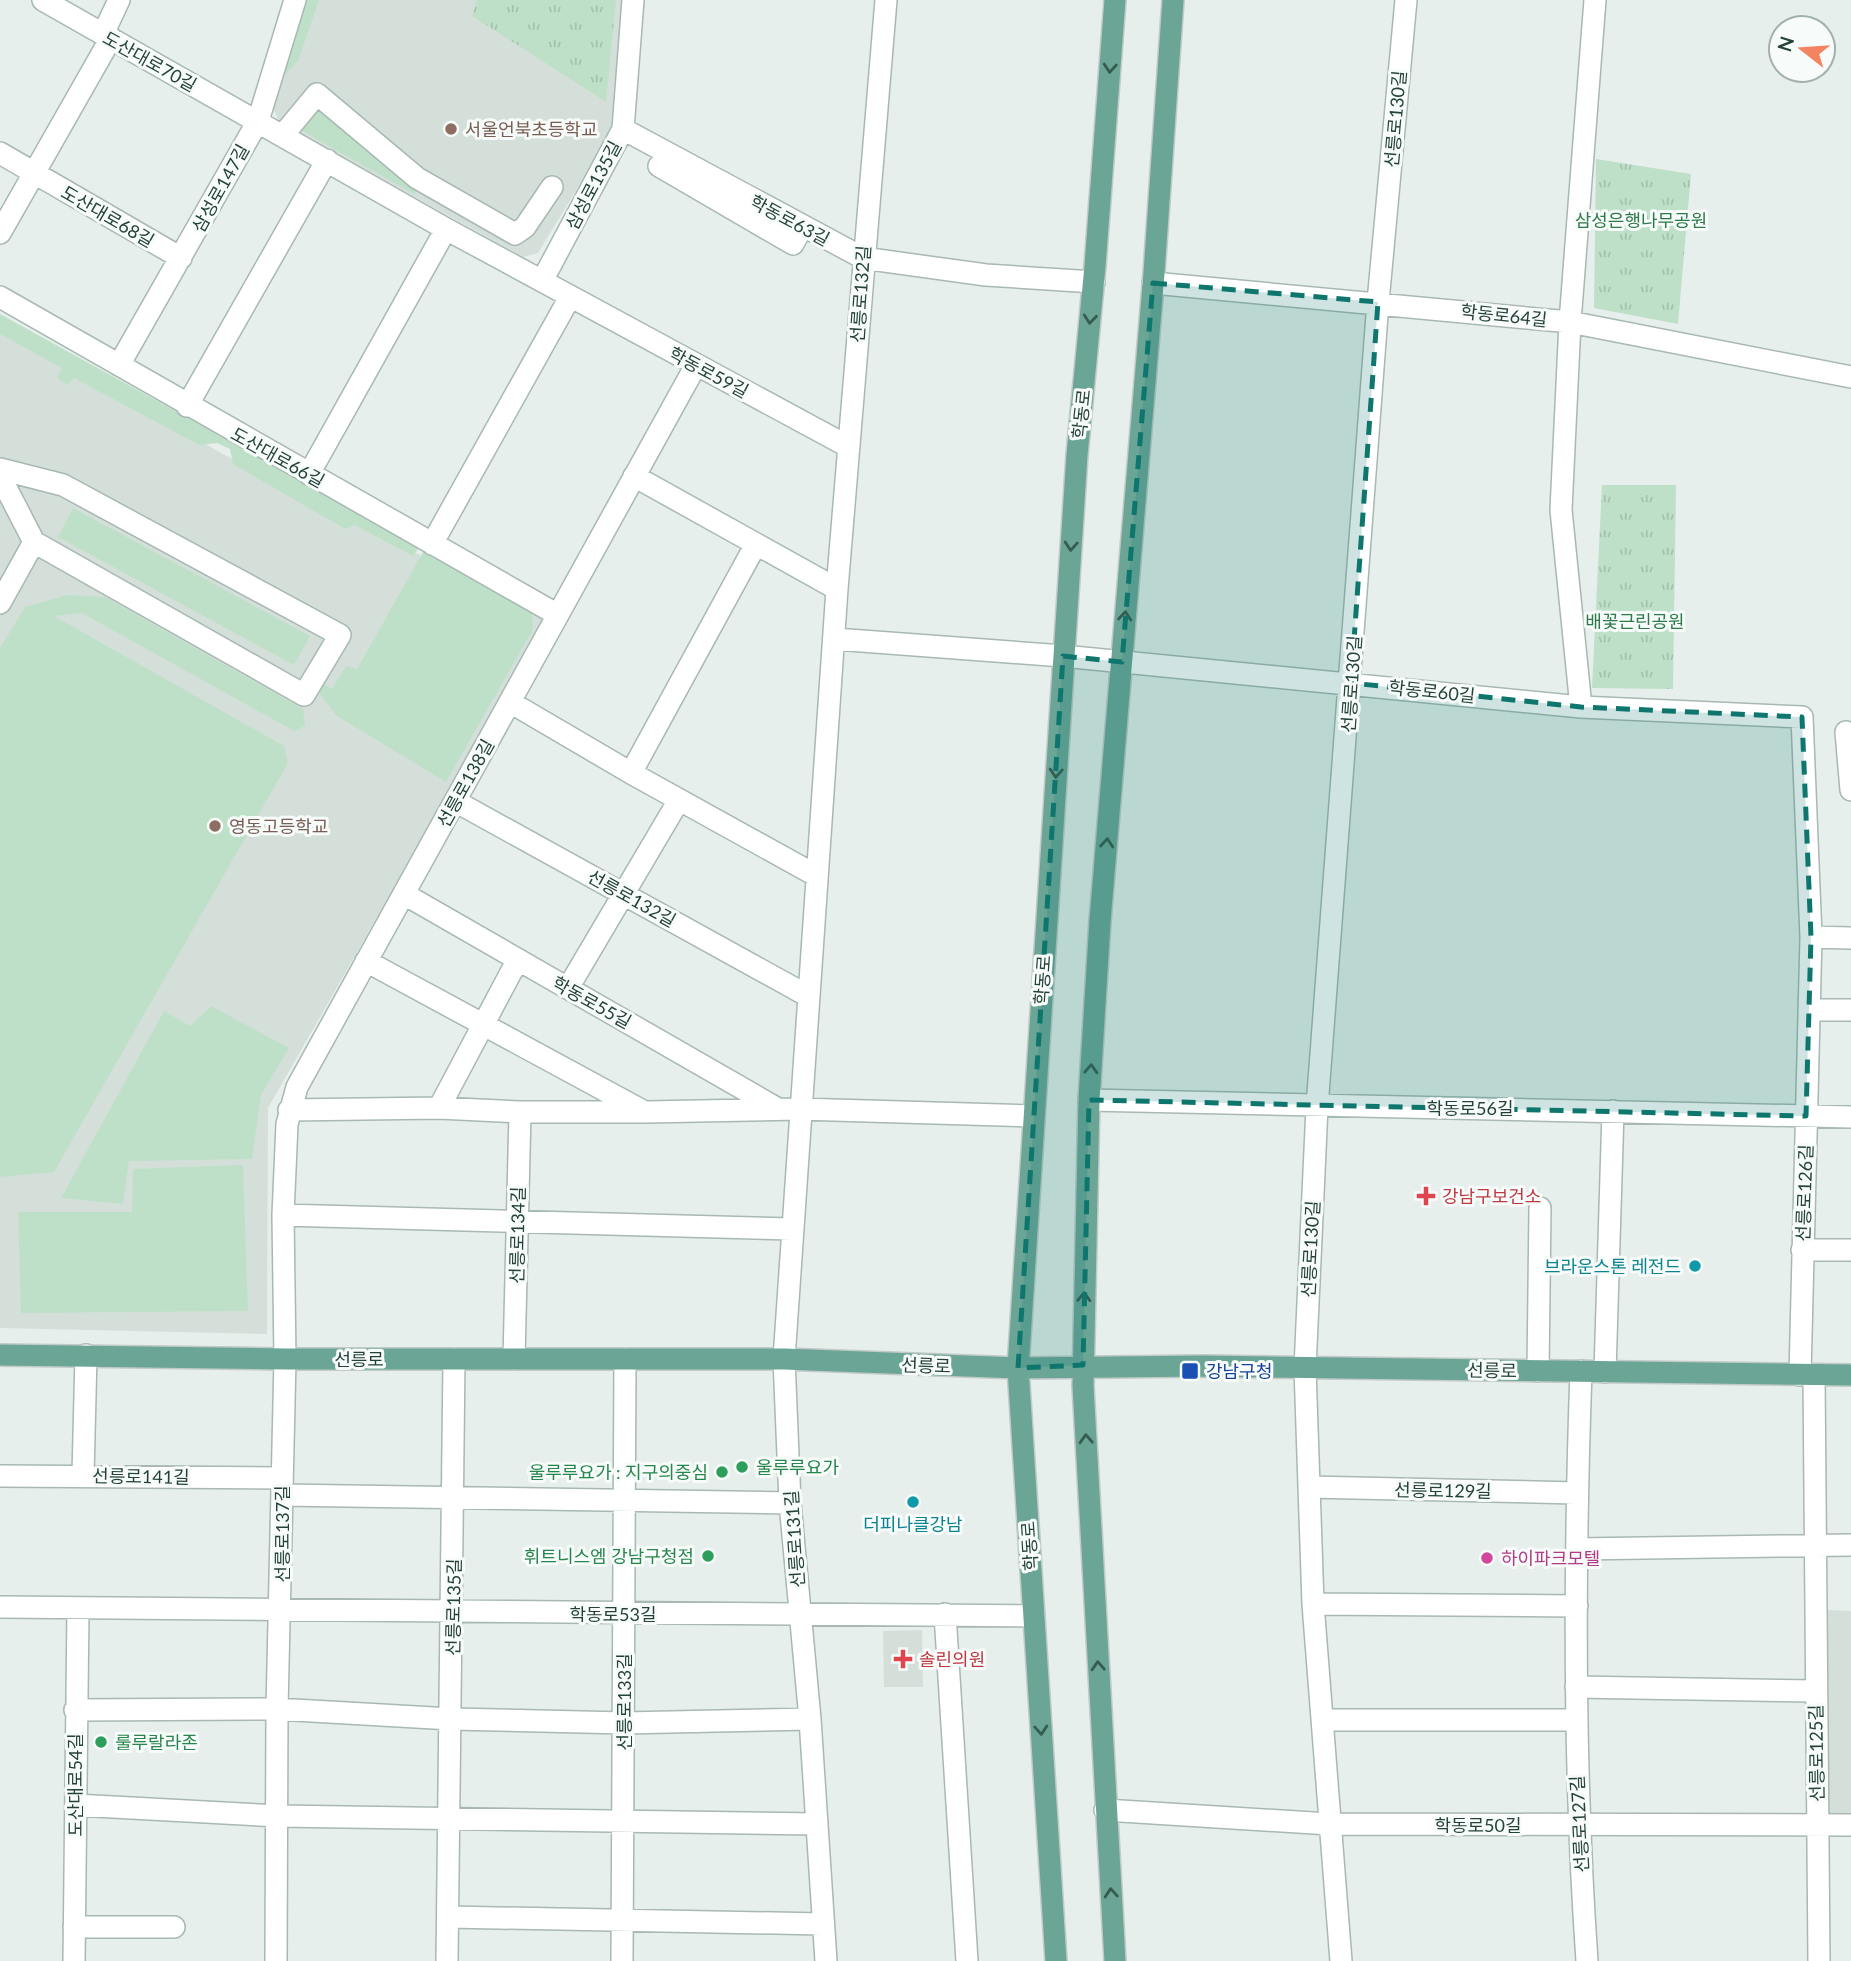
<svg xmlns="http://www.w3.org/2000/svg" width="1851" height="1961" viewBox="0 0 1851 1961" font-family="Lato,'Noto Sans KR',sans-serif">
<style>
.built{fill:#d4dfda}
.grass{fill:#bfe0c8}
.park{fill:url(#park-tufts)}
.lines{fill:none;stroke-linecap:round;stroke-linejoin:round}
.minor-casing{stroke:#a8b8b2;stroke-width:24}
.major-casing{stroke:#c2cac8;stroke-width:24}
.minor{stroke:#fff;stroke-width:21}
.major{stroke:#6aa596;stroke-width:21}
.oneway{stroke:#365b51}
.marked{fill:#0f766e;fill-opacity:0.2;stroke:#0f766e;stroke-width:5;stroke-dasharray:14 9;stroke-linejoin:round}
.education-dot{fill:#8d6e63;stroke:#f7fbf9;stroke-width:2.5}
.health-dot{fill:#e0444e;stroke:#f7fbf9;stroke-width:2.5}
.culture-dot{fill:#0f9aa8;stroke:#f7fbf9;stroke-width:2.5}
.transit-dot{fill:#1a4fb4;stroke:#f7fbf9;stroke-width:2.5}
.leisure-dot{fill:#2e9e5b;stroke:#f7fbf9;stroke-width:2.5}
.hotel-dot{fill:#d1479c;stroke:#f7fbf9;stroke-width:2.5}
.labels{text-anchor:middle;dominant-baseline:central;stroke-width:6;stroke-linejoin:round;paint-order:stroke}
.street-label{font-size:18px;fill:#24423a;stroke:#f7fbf9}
.education-label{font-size:18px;fill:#785e54;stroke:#f7fbf9;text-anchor:start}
.park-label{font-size:18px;fill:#2d7a4b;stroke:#f7fbf9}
.health-label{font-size:18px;fill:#be3a42;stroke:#f7fbf9;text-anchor:start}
.culture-label{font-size:18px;fill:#0d838f;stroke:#f7fbf9;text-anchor:end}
.transit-label{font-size:18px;fill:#164399;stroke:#f7fbf9;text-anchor:start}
.leisure-label{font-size:18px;fill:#27864d;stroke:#f7fbf9;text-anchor:start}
.hotel-label{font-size:18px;fill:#b23c85;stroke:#f7fbf9;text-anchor:start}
</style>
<defs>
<pattern id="park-tufts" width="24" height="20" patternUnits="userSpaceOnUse" patternTransform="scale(1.75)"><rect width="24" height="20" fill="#bfe0c8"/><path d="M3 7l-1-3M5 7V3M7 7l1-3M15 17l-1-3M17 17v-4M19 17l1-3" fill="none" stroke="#a4c1ad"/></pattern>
</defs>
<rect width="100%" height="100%" fill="#e6efeb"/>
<!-- built -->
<path class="built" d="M306 0H622L612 123 608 138 538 253 523 257 279 122 273 107Z
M0 323 221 453 547 620 268 1108 267 1334 0 1328Z
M1824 1610 1851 1611V1817H1826Z
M922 1630 923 1687H884L883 1631Z"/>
<!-- grass -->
<path class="grass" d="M306 0H319L298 61 285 75H281Z
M319 106 419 189 414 194 299 129Z
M0 314 420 546 413 556 355 525 345 529 233 464 230 449 217 443 199 445 74 378 68 385 57 378 62 368 0 334Z
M73 508 310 636 294 665 58 537Z
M426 547 528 604 533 619 532 631 446 782 337 716 317 690 320 682 332 689 346 666 357 669Z
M68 595 105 597 303 709 305 726 294 731 82 613 54 616 284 746 288 763 54 1172 0 1177V648L25 607Z
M211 1006 289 1048 261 1095 252 1159 129 1161 123 1204 61 1198 164 1011 190 1026Z
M243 1165 248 1311 21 1313 18 1212H132L133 1169Z"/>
<!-- park -->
<path class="park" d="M477 0H616L606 102 472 16Z
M1596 159 1691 174 1678 324 1594 308Z
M1602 485H1676L1673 689 1592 688Z"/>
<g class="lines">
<defs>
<path id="minor" d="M43 0 446 229 849 447
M103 34 119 0
M623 129 863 258 986 275 1094 282
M283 135 317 94 417 178 515 234 525 227 552 187
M0 153 181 258
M659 166 793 244 802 227
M0 233 111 38
M542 281 623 129 633 0
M1153 283 1570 322 1851 377
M0 297 558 615
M119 365 258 121 295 0
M187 406 327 160
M0 469 63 485 340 635 304 695 34 542 0 603
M309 474 446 229
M0 476 34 542
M634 476 837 589
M432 544 570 297
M835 639 1063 656 1581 707 1802 717 1811 937 1800 1375
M510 702 631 773 817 876
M1581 707 1561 510 1570 322 1595 0
M1846 732 1851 790
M631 773 756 544
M455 801 808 996
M404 894 778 1109
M1811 937 1851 938
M366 961 641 1110
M568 988 679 800
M1810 1010H1851
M1089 1100 1851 1117
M439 1108 517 961
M289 1110 439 1108 520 1112H646L800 1109 1033 1116
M283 1215 792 1229
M1802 1250H1851
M514 1359 520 1112
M1538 1371 1540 1208
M1581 1371C1574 1568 1573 1764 1587 1961
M1605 1372 1613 1111
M1814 1375 1819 1961
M83 1475 86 1355
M0 1476 282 1478
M1309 1487 1577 1493
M282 1495 790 1503
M1577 1549 1851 1545
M1313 1604 1577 1606
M0 1607 1034 1616
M945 1614 967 1961
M1576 1687 1815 1691
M75 1710 277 1709 451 1719 624 1723 810 1719
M1324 1720H1575
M76 1805 279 1816 817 1824
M1105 1810 1329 1824 1851 1825
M448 1917 823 1924
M74 1927H174
M74 1961 78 1609
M276 1961 277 1709 285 1359 283 1215 287 1124 297 1087 696 365
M447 1961 454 1359
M622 1961 625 1359
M826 1961 810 1719 790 1503 784 1359 837 589 886 0
M1341 1961 1313 1604 1305 1368 1317 1107 1378 302 1406 0"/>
<path id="major" d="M0 1355 285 1359H784L1018 1368 1203 1366 1851 1375
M1056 1961 1018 1368 1077 455 1095 266 1115 0
M1115 1961 1083 1386 1089 1100 1100 921 1154 273 1173 0"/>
</defs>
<!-- minor casing -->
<use href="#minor" class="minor-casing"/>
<!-- major casing -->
<use href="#major" class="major-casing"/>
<!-- minor -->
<use href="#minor" class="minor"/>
<!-- major -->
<use href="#major" class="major"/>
</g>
<!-- one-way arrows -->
<defs><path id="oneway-chevron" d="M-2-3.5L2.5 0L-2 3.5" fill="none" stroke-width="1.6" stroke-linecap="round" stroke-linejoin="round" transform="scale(1.75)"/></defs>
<g class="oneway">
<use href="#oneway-chevron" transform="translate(1110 68) rotate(94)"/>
<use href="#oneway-chevron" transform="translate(1090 319) rotate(96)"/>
<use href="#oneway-chevron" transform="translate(1071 546) rotate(94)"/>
<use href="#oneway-chevron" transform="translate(1125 616) rotate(-85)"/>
<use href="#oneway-chevron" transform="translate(1056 773) rotate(94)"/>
<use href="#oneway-chevron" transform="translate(1107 843) rotate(-85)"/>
<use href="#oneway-chevron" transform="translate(1091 1069) rotate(-87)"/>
<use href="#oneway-chevron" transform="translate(1084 1297) rotate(-88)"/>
<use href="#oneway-chevron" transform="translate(1086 1439) rotate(-93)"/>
<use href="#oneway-chevron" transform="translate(1098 1666) rotate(-93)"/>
<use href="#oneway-chevron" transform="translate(1041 1730) rotate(86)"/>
<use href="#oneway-chevron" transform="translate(1111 1893) rotate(-94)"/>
</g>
<!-- marked area -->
<path class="marked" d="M1153 283 1378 302 1351 683 1581 707 1802 717 1811 937 1806 1116 1089 1100 1083 1365 1018 1368 1063 656 1122 662Z"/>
<!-- markers -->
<g class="education-dot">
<circle cx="451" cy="129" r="7"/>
<circle cx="215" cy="826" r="7"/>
</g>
<g class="health-dot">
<path d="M1422.5 1185.5h7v7h7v7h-7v7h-7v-7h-7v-7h7z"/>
<path d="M899.5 1648.5h7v7h7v7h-7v7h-7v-7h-7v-7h7z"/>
</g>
<g class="culture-dot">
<circle cx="1695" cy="1266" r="7"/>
<circle cx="913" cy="1502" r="7"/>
</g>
<rect class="transit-dot" x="1181" y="1362" width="18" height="18" rx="3.5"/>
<g class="leisure-dot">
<circle cx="742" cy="1467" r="7"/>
<circle cx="722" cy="1472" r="7"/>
<circle cx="708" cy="1556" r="7"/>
<circle cx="101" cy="1742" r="7"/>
</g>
<circle class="hotel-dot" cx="1487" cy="1558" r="7"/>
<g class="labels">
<!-- street labels -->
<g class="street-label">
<text transform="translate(150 61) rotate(29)">도산대로70길</text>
<text transform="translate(1395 119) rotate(-85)">선릉로130길</text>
<text transform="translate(593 185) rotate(-62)">삼성로135길</text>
<text transform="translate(220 188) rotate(-61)">삼성로147길</text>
<text transform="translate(108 216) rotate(30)">도산대로68길</text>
<text transform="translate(790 220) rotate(28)">학동로63길</text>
<text transform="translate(860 294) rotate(-86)">선릉로132길</text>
<text transform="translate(1504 315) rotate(6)">학동로64길</text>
<text transform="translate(709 372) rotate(28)">학동로59길</text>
<text transform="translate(1081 414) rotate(-84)">학동로</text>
<text transform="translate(278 457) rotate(29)">도산대로66길</text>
<text transform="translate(1351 684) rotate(-86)">선릉로130길</text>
<text transform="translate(1432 691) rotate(6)">학동로60길</text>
<text transform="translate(465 783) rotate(-61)">선릉로138길</text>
<text transform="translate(632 898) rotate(29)">선릉로132길</text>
<text transform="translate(1042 980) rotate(-86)">학동로</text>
<text transform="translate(592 1002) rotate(29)">학동로55길</text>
<text x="1470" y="1108">학동로56길</text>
<text transform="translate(1804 1193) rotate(-88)">선릉로126길</text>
<text transform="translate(517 1235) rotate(-89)">선릉로134길</text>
<text transform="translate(1310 1249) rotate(-87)">선릉로130길</text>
<text x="359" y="1359">선릉로</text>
<text transform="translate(926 1365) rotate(2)">선릉로</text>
<text transform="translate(1492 1370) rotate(1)">선릉로</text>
<text transform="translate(141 1476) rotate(1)">선릉로141길</text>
<text transform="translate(1443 1490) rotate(1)">선릉로129길</text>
<text transform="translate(282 1534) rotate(-90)">선릉로137길</text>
<text transform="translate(794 1539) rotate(-94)">선릉로131길</text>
<text transform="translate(1029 1546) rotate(-94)">학동로</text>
<text transform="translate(453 1607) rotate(-89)">선릉로135길</text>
<text x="613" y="1614">학동로53길</text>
<text transform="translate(624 1702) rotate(-90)">선릉로133길</text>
<text transform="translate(1816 1753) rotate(-91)">선릉로125길</text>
<text transform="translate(75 1785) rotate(-90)">도산대로54길</text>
<text transform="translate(1579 1824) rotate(-93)">선릉로127길</text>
<text x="1478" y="1825">학동로50길</text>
</g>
<!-- education labels -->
<g class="education-label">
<text x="465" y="129">서울언북초등학교</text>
<text x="229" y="826">영동고등학교</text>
</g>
<!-- park labels -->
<g class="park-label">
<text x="1641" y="220">삼성은행나무공원</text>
<text x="1635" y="621">배꽃근린공원</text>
</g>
<!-- health labels -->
<g class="health-label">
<text x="1442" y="1196">강남구보건소</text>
<text x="919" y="1659">솔린의원</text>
</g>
<!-- culture labels -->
<g class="culture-label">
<text x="1681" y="1266">브라운스톤 레전드</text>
<text x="913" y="1524" text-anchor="middle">더피나클강남</text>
</g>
<!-- transit labels -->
<g class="transit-label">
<text x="1206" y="1371">강남구청</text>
</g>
<!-- leisure labels -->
<g class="leisure-label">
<text x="756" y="1467">울루루요가</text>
<text x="708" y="1472" text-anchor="end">울루루요가 : 지구의중심</text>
<text x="694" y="1556" text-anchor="end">휘트니스엠 강남구청점</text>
<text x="115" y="1742">룰루랄라존</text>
</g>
<!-- hotel labels -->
<g class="hotel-label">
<text x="1501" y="1558">하이파크모텔</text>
</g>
</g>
<!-- north arrow -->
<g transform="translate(1802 49) rotate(287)"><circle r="33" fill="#f7fbf9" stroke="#a3b1ad" stroke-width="2"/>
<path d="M0-5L12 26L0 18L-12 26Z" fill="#f4845f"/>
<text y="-10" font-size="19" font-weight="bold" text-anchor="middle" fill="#24423a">N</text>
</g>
</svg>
